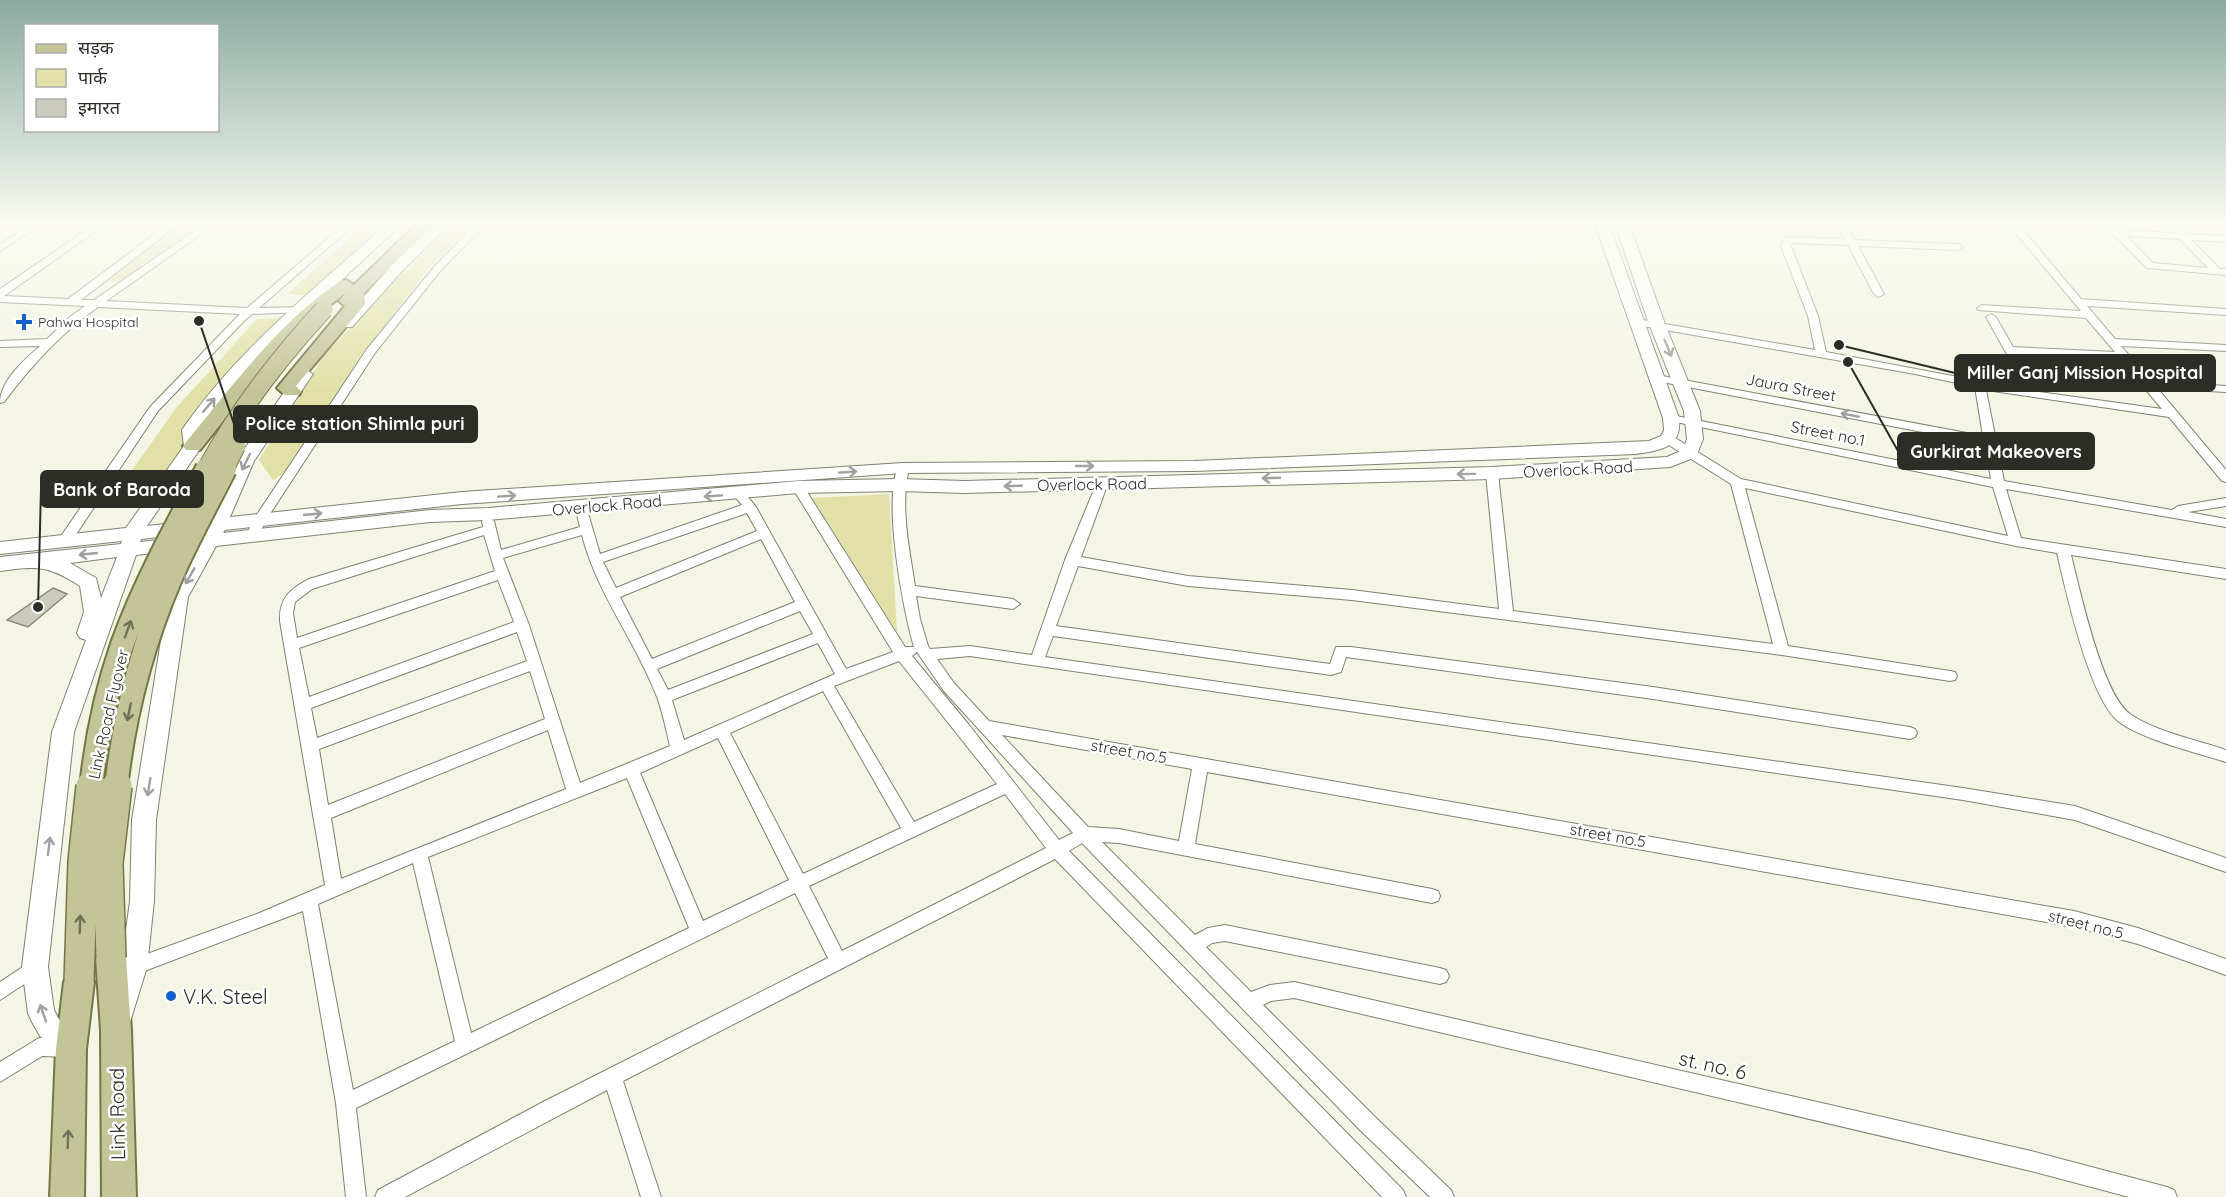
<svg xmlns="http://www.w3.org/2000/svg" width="2226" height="1197" viewBox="0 0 2226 1197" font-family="Quicksand,'Noto Sans Devanagari',sans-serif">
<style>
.green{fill:#e1e1a7}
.building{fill:#cacbbb;stroke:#88897a;stroke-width:1.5}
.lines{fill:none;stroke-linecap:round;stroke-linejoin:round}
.street-casing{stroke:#818173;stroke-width:2}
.secondary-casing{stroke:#818173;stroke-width:2}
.primary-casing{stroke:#767645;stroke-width:4}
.street{fill:#fff;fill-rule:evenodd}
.secondary{fill:#fff;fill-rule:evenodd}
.primary{fill:#c4c499;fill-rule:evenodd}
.primary-bridge-far2-casing{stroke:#767645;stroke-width:20;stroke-linecap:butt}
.primary-bridge-far1-casing{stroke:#767645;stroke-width:26;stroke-linecap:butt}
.primary-bridge-casing{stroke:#767645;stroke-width:32;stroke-linecap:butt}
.primary-bridge-far2{stroke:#c4c499;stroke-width:18}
.primary-bridge-far1{stroke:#c4c499;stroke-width:22}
.primary-bridge{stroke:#c4c499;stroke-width:29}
.oneway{stroke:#a0a09e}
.oneway2{stroke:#71715a}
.poi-dot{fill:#1361cb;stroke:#fff;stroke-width:2}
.labels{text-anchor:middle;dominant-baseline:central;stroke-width:5;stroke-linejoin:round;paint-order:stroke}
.far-poi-label{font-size:14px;fill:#2d2d27;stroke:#fff;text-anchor:start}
.street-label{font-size:16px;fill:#2d2d27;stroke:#fff}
.near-poi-label{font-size:20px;fill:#2d2d27;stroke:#fff;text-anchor:start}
.near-street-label{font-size:20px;fill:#2d2d27;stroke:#fff}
.leader{fill:none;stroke:#2d2d27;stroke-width:2}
.callout-dot{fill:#2d2d27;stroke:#fff;stroke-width:2}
.callout{fill:#2d2d27;stroke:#2d2d27;stroke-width:2}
.callout-label{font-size:18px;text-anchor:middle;font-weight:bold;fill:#fff}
</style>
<rect width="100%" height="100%" fill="#f4f5e5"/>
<!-- green -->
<path class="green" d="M181 224H205L119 283 108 279Z
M366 224H396L317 296 287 294Z
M453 224H474L433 264 362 354 293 467 273 480 259 460 323 357 374 302Z
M292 318 149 496 110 501 177 407 257 319Z
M889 494 897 632 812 498Z"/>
<!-- building -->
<path class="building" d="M53 588 67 594 28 627 7 620Z"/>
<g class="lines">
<defs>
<path id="street" d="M31 224H42L0 251V244Z
M95 224H106L4 296 68 299 168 224H179L81 300H94L205 224H216L106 301 247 308 345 224H355L259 308 301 307 306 310 305 312 252 314 244 321 158 411 69 545 64 546 58 542 59 539 150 407 240 314 98 307C61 333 31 366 4 402L0 403C0 381 24 360 40 346L0 347V341L47 339 71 316 85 306 0 302V289Z
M476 224H486L441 270 375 353 266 520 256 540H246L245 537 256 516 367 349 435 266Z
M1836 224H1846L1854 240 1958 244 1963 247 1958 250 1858 246 1884 294 1879 297 1874 294 1848 245 1792 243 1791 246 1818 316 1826 352 2027 390 1986 317 1991 314 1996 317 2013 347 2115 352 2086 318 1978 310 1977 308 1982 305 2081 311 2008 224H2018L2081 299 2226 309V315L2087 306 2115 339 2226 345V351L2121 346 2151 381 2226 386V392L2157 388 2226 470V482L2222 481 2169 417 1986 390 2004 481 2172 510 2178 506 2226 498V506L2188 512 2226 519V527L2006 489 2021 538 2226 569V579L2071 555C2080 590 2102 694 2130 714 2158 733 2195 739 2226 750V762C2198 753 2140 739 2118 721 2089 697 2066 591 2057 553L2016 546 1745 488 1788 646 1950 671 1955 672 1957 676 1955 680 1950 681 1782 655 1352 600 1188 586 1078 566 1056 626 1330 664 1336 647H1351L1653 687 1910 727 1915 729 1917 733 1915 737 1910 739 1653 699 1346 657 1341 672 1331 675 1053 636 1045 657 1963 788 2075 806 2226 858V872L2075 820 1963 800 970 656 937 659 954 683 989 721 2074 911 2138 928 2226 959V975L2138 944 2074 927 1207 772 1195 844 1432 889 1438 891 1440 896 1438 901 1432 903 1119 843 1102 842 1195 935 1208 928 1225 925 1440 968 1446 970 1449 976 1446 982 1440 984 1225 941 1212 943 1206 947 1251 992 1270 985 1294 982 2031 1151 2167 1187 2174 1190 2177 1197H2129L2031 1171 1294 998 1271 1001 1263 1005 1374 1116 1451 1190 1454 1197H1430L1360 1130 1082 843 1069 851 1403 1190 1406 1197H1382L1055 859 623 1081 661 1197H641L607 1090 405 1197H375L378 1190 545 1101 828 958 795 893 356 1108 366 1197H346L336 1103 303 911 134 975 128 973 125 967 128 961 257 914 325 885 280 621C279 598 290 589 309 579L483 527 482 521 488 517 494 521 501 550 580 527 575 506 577 503H585L600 554 742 505 733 494 735 491H743L756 507 846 669 893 652 792 487 794 484H802L905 647H914C903 610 882 499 899 465H907L909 468C900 507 909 547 915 586L1013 599 1020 604 1013 609 916 596 920 619 928 646 930 649 970 646 1032 655 1065 560 1098 480 1102 479 1108 483 1081 557 1188 576 1352 590 1499 609 1486 473 1492 469 1498 473 1513 611 1773 644 1731 484 1664 442 1662 439 1664 436H1672L1741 479 2008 536 1993 487 1671 421 1665 418 1671 415 1991 479 1985 444 1657 381 1651 378 1657 375 1983 436 1975 387 1915 374 1637 325 1632 322 1637 319 1815 350 1808 316 1781 246 1785 238 1788 237 1845 239ZM2017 354 2120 359 2162 409 2039 392ZM747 513 757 531 616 588 603 562ZM484 535 495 571 297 638 293 613 295 602 312 589ZM582 535C597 594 635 640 657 697 663 713 666 730 670 746L580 783 529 625 503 558ZM761 539 795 602 652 659 620 597ZM498 580 514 622 309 697 299 648ZM800 611 813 634 668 690 657 669ZM517 632 527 661 317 738 311 708ZM818 643 835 674 684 740 672 700ZM917 652 944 691 1073 833 1059 840 969 725 912 656ZM899 661 997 784 914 822 834 686ZM530 671 545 719 328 805 319 749ZM823 691 901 828 803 874 730 733ZM548 730 566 789 341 879 331 818ZM1002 735 1192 769 1179 841 1119 829 1088 827ZM718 738 789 880 703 921 640 773ZM627 778 689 928 471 1033 428 857ZM1005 794 1046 848 842 951 809 886ZM413 863 455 1041 353 1090 318 904Z
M2103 224H2113L2120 230 2174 233 2165 224H2175L2185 234 2226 236V242L2191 240 2220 269H2226V275L2147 268ZM2126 236 2180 239 2208 268 2153 263Z
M35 959 41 961 44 967 41 973 0 1000V982Z
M39 1038 68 1039 75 1042 77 1048 75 1054 68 1057 42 1056 0 1082V1062Z"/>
<path id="secondary" d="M387 224H402L265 351 217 405 198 430 202 446 147 526 211 519 236 461 299 371 305 369 313 374 254 461 230 517 462 492 903 463 1194 461 1649 441 1661 436 1664 430 1663 418 1595 224H1609L1679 418C1682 448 1661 450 1636 454L1194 471 903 473 462 504 225 530 223 533 430 510 488 508 798 481 899 479 965 481 1492 467 1667 457 1683 450 1687 439 1684 411 1649 324 1615 224H1629L1665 324 1700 411 1703 439 1696 457 1670 467 1492 479 965 493 899 491 798 493 488 520 430 522 216 546 188 597 156 820 154 901 147 967 130 1022 121 1025 112 1022 108 1013 121 967 130 901 132 820 168 597 196 548 136 555 74 732 48 967 54 1010 58 1018 80 1040 84 1049 80 1058 71 1062 62 1058 40 1036 32 1022 28 1013 22 967 52 732 86 640 80 638 77 633 84 612 80 586C48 565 37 566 0 571V557L121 544 122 541 0 554V542L126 528 184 446 182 430C237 350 315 288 387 224ZM205 532 203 535 140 542 141 539ZM117 557 101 598 96 578 70 563Z
M435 224H450L403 270 352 327H342L339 324 342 321 393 264Z"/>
<path id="primary" d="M417 224H434L364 293 365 304 362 308 296 386 301 391 299 395H285L277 388 345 306 339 301 346 293C286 334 245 395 200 450H186L183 446 186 442C234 384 277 324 340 281L346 280 354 285Z
M111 945 121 949 126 958 131 1030 136 1197H102L101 1030 96 958 101 949Z
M79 968 89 972 94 982 86 1049 84 1197H50L56 1049 64 982 69 972Z"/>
</defs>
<!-- street casing -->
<use href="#street" class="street-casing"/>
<!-- secondary casing -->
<use href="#secondary" class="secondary-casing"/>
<!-- primary casing -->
<use href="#primary" class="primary-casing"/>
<!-- street -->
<use href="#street" class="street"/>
<!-- secondary -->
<use href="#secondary" class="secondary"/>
<!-- primary -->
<use href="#primary" class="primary"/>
<defs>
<path id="primary-bridge-far2" d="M206 470C238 410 278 359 324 309
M224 470 236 446"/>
<path id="primary-bridge-far1" d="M91 788C96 740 106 691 122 645 144 584 176 526 207 469
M116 788C124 716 142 646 170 580 186 542 207 505 225 469"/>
<path id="primary-bridge" d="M111 958 108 863 117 786
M79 982 83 861 91 786"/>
</defs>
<!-- primary-bridge-far2 casing -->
<use href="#primary-bridge-far2" class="primary-bridge-far2-casing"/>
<!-- primary-bridge-far1 casing -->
<use href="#primary-bridge-far1" class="primary-bridge-far1-casing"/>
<!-- primary-bridge casing -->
<use href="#primary-bridge" class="primary-bridge-casing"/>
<!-- primary-bridge-far2 -->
<use href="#primary-bridge-far2" class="primary-bridge-far2"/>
<!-- primary-bridge-far1 -->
<use href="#primary-bridge-far1" class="primary-bridge-far1"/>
<!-- primary-bridge -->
<use href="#primary-bridge" class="primary-bridge"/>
</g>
<!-- one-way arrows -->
<defs><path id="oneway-shaft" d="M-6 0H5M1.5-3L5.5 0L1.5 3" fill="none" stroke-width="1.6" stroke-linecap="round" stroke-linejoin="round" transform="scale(1.5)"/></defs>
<g class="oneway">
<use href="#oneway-shaft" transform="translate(1668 348) rotate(67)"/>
<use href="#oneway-shaft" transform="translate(209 405) rotate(-49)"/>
<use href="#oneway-shaft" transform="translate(1850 415) rotate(-169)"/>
<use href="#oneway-shaft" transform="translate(246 462) rotate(116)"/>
<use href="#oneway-shaft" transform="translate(1085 466)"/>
<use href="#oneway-shaft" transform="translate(848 472) rotate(-4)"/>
<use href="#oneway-shaft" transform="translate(1466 474) rotate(179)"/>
<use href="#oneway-shaft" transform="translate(1271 478) rotate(178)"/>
<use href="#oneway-shaft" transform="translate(1013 486) rotate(178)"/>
<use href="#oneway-shaft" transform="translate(507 496) rotate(-4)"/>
<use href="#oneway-shaft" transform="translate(713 496) rotate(176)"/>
<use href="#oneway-shaft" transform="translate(313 514) rotate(-6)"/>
<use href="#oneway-shaft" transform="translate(88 554) rotate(174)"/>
<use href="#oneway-shaft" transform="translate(190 576) rotate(120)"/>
<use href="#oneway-shaft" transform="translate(149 787) rotate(99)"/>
<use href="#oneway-shaft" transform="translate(49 846) rotate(-83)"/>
<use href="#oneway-shaft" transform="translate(43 1013) rotate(-109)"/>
</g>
<g class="oneway2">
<use href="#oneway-shaft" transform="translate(128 629) rotate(-70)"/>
<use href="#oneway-shaft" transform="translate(129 712) rotate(102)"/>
<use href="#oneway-shaft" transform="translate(80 924) rotate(-88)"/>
<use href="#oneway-shaft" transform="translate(68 1139) rotate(-88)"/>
</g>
<!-- sky -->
<linearGradient id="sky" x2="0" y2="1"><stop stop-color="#8aaba0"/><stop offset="0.57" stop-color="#fafaf3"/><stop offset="1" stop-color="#fafaf3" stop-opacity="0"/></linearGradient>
<rect width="2226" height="391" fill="url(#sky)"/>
<!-- markers -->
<g class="poi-dot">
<path d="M21 313h6v6h6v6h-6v6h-6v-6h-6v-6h6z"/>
<circle cx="171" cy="996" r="6"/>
</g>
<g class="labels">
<!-- far-poi labels -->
<g class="far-poi-label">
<text x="38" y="322">Pahwa Hospital</text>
</g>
<!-- street labels -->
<g class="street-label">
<text transform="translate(1791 387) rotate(11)">Jaura Street</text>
<text transform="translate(1828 433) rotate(11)">Street no.1</text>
<text transform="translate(1578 469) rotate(-3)">Overlock Road</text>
<text transform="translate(1092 484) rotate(-1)">Overlock Road</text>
<text transform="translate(607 505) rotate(-5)">Overlock Road</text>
<text transform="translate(108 714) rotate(-77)">Link Road Flyover</text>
<text transform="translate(1129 751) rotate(10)">street no.5</text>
<text transform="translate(1608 835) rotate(10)">street no.5</text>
<text transform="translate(2086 924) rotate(14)">street no.5</text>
</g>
<!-- near-poi labels -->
<g class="near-poi-label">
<text x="183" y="996">V.K. Steel</text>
</g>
<!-- near-street labels -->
<g class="near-street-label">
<text transform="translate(1713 1065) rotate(13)">st. no. 6</text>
<text transform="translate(117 1114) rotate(-91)">Link Road</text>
</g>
</g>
<!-- callouts -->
<path class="leader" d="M1839 345L1955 373M199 321L234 424M1848 362L1898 451M38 607L41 489"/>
<g class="callout-dot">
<circle cx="1839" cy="345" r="6"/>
<circle cx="199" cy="321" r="6"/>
<circle cx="1848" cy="362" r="6"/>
<circle cx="38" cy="607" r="6"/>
</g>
<g class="callout">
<rect x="1955" y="355" width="260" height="36" rx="6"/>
<rect x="234" y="406" width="243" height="36" rx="6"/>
<rect x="1898" y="433" width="196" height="36" rx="6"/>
<rect x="41" y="471" width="162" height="36" rx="6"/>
</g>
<g class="callout-label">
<text x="2085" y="379">Miller Ganj Mission Hospital</text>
<text x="355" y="430">Police station Shimla puri</text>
<text x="1996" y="458">Gurkirat Makeovers</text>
<text x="122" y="496">Bank of Baroda</text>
</g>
<!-- legend -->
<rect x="24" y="24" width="195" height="108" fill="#ffffff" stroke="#ababa9" stroke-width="1.5"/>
<rect x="36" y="44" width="30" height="9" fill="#c4c499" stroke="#ababa9" stroke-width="1.5"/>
<text x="78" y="54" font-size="18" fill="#2d2d27">सड़क</text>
<rect x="36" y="69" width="30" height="18" fill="#e1e1a7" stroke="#ababa9" stroke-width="1.5"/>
<text x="78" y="84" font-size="18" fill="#2d2d27">पार्क</text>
<rect x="36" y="99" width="30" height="18" fill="#cacbbb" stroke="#ababa9" stroke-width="1.5"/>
<text x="78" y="114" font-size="18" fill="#2d2d27">इमारत</text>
</svg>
